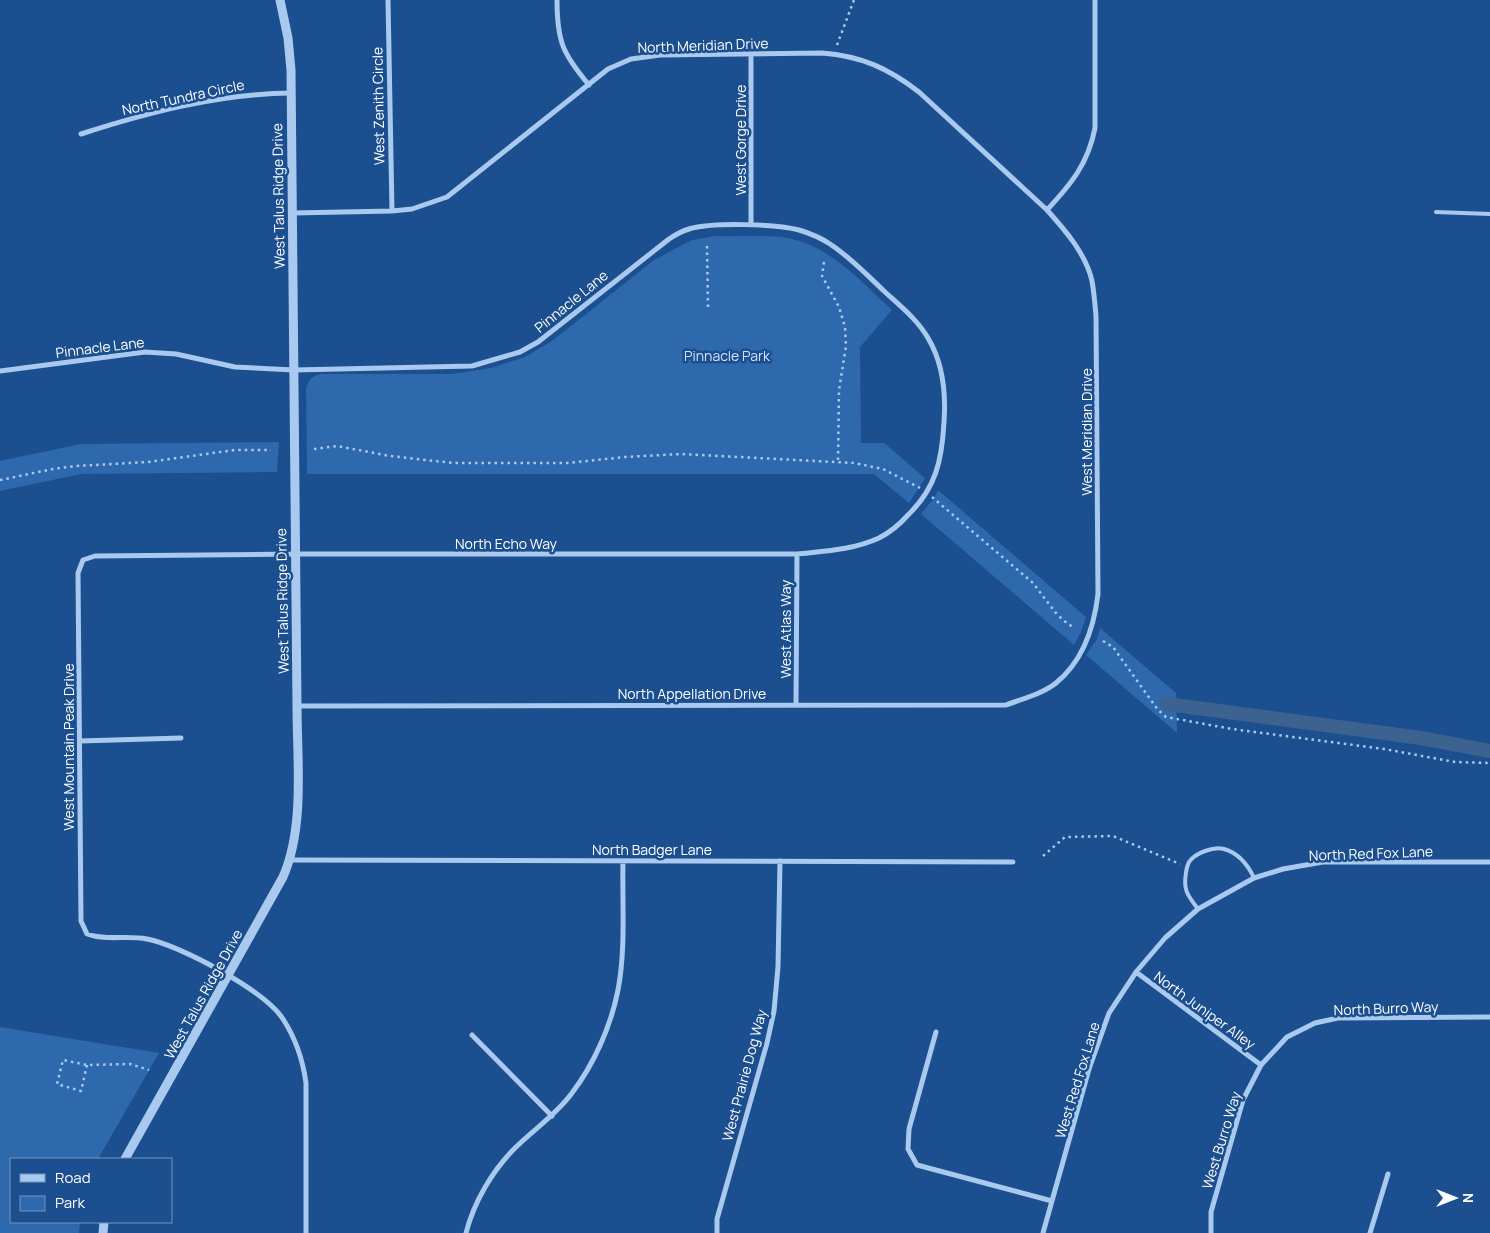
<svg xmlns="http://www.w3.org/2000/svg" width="1490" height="1233" viewBox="0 0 1490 1233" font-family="Manrope,sans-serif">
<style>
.green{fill:#2e69ad}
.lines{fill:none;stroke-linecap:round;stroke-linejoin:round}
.canal{stroke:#3c6290;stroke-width:14}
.path{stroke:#a9c9ee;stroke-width:2.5;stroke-dasharray:2.5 4;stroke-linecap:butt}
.service{stroke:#a9c9ee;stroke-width:4}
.minor{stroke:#a9c9ee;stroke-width:5}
.tertiary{stroke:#a9c9ee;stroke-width:9}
.labels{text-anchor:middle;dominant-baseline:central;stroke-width:5;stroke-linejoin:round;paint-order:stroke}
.street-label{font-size:14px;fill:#fff;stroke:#1b4f8f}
.park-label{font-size:14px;fill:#cfe3fa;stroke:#1b4f8f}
</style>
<rect width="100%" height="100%" fill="#1b4f8f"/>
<!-- green -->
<path class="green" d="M715 236C736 237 759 235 781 237 827 242 859 280 892 310L860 347 861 443H884L925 478 909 503 874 474H307L306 388C309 379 312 376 321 374H452L491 368 525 357 552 341 654 260 692 240Z
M279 442 277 472 81 474 0 491V461L81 444Z
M938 490 1086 617 1081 632 1074 645 921 514 934 498Z
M1100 628 1176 693 1177 733 1086 655 1097 639Z
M0 1027 159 1053 98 1159H11V1222H80L79 1233H0Z"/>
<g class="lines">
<!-- canal -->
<path class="canal" d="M1167 704 1421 738 1490 751"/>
<!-- path -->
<path class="path" d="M837 45 854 0
M707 246 708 307
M824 262 822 276 839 307 845 327 846 346 839 390 838 461
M314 449 337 446 390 456 453 463H568L625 457 681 454 854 463 883 469 920 488
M0 480 53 469 76 466 148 462 235 450H271
M932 497 1033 583 1055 612 1063 620 1074 628
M1103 641 1113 647 1158 710 1166 717 1232 729 1384 749 1455 762 1490 763
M1043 856 1065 837 1113 836 1180 864
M87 1065 81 1091 57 1084 63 1060 87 1065 130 1064 149 1070"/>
<!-- service -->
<path class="service" d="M1436 212 1490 214
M1198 909C1194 903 1187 896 1186 889 1184 882 1186 868 1189 862 1195 853 1214 846 1224 849 1238 853 1248 865 1254 878"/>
<!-- minor -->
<path class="minor" d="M388 0 392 211
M557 0C557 42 563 54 589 85
M751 54V225
M81 134C149 112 219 94 291 93
M1047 210C1071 184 1088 164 1095 128V0
M293 213 392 211 412 209 447 197 608 69 631 59 660 55 822 53C861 56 888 68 919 92L1047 210C1065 230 1086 254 1092 281 1094 292 1095 304 1096 316L1098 594C1094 628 1083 661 1056 683 1042 694 1022 699 1006 705L297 706
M0 371 145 352 176 354 235 367 294 370 472 366 520 352 538 342 669 239C675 235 682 231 689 229 713 222 775 224 799 230 809 233 821 238 830 244 850 257 867 275 884 291 900 306 917 319 928 338 943 363 946 394 944 422 942 460 936 488 908 515 900 524 889 533 879 538 853 550 824 551 797 554H295L95 556 83 560 78 573 81 921 87 934C106 941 127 935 147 939 180 945 265 991 283 1019 296 1039 303 1061 306 1083V1233
M796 704 797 554
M80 741 181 738
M290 860 1013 862
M1136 972 1261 1065
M936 1032 909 1129 908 1149 917 1165 1052 1201
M472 1035 552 1116
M466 1233C474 1202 492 1171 515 1148 534 1129 556 1115 572 1093 594 1064 611 1026 618 990 626 948 622 903 623 861
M717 1233V1219L767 1043 774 1011 778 967 780 861
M1043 1233 1089 1069 1109 1013 1136 972 1165 938 1198 909 1254 878 1283 869 1323 862H1490
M1211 1233V1212L1243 1100 1261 1065 1287 1037 1315 1023 1338 1018 1490 1017
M1370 1233 1388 1174"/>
<!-- tertiary -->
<path class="tertiary" d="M125 1159 283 877C305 827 297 760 297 706L291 70 288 38 280 0
M103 1233 104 1222"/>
</g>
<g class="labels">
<!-- street labels -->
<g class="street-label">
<text transform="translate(703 45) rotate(-2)">North Meridian Drive</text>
<text transform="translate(183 97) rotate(-12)">North Tundra Circle</text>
<text transform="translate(378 106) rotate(-91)">West Zenith Circle</text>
<text transform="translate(740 140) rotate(-90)">West Gorge Drive</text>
<text transform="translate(278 196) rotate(-91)">West Talus Ridge Drive</text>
<text transform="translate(571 301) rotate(-39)">Pinnacle Lane</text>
<text transform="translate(100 347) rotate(-7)">Pinnacle Lane</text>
<text transform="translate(1086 432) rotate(-90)">West Meridian Drive</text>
<text x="506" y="543">North Echo Way</text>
<text transform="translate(282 601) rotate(-91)">West Talus Ridge Drive</text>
<text transform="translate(785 629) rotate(-90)">West Atlas Way</text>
<text x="692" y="693">North Appellation Drive</text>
<text transform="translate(68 747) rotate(-90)">West Mountain Peak Drive</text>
<text x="652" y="849">North Badger Lane</text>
<text transform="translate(1371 853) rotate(-2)">North Red Fox Lane</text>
<text transform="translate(203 994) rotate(-61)">West Talus Ridge Drive</text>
<text transform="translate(1386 1008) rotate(-2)">North Burro Way</text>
<text transform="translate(1205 1010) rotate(36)">North Juniper Alley</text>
<text transform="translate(744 1075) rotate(-75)">West Prairie Dog Way</text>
<text transform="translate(1077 1080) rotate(-73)">West Red Fox Lane</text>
<text transform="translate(1221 1140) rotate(-73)">West Burro Way</text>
</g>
<!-- park labels -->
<g class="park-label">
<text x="727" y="355">Pinnacle Park</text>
</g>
</g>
<!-- legend -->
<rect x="10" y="1158" width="162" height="65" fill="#1b4f8f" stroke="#7695bc"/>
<rect x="20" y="1174" width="25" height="8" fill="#a9c9ee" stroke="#7695bc"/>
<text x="55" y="1183" font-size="15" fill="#ffffff">Road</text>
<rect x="20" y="1196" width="25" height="15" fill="#2e69ad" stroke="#7695bc"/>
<text x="55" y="1208" font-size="15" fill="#ffffff">Park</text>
<!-- north arrow -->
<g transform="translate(1455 1198) rotate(90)" stroke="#1b4f8f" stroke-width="4" paint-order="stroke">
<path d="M0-4L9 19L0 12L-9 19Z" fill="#ffffff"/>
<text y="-8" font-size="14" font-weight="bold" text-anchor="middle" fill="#ffffff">N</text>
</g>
</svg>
